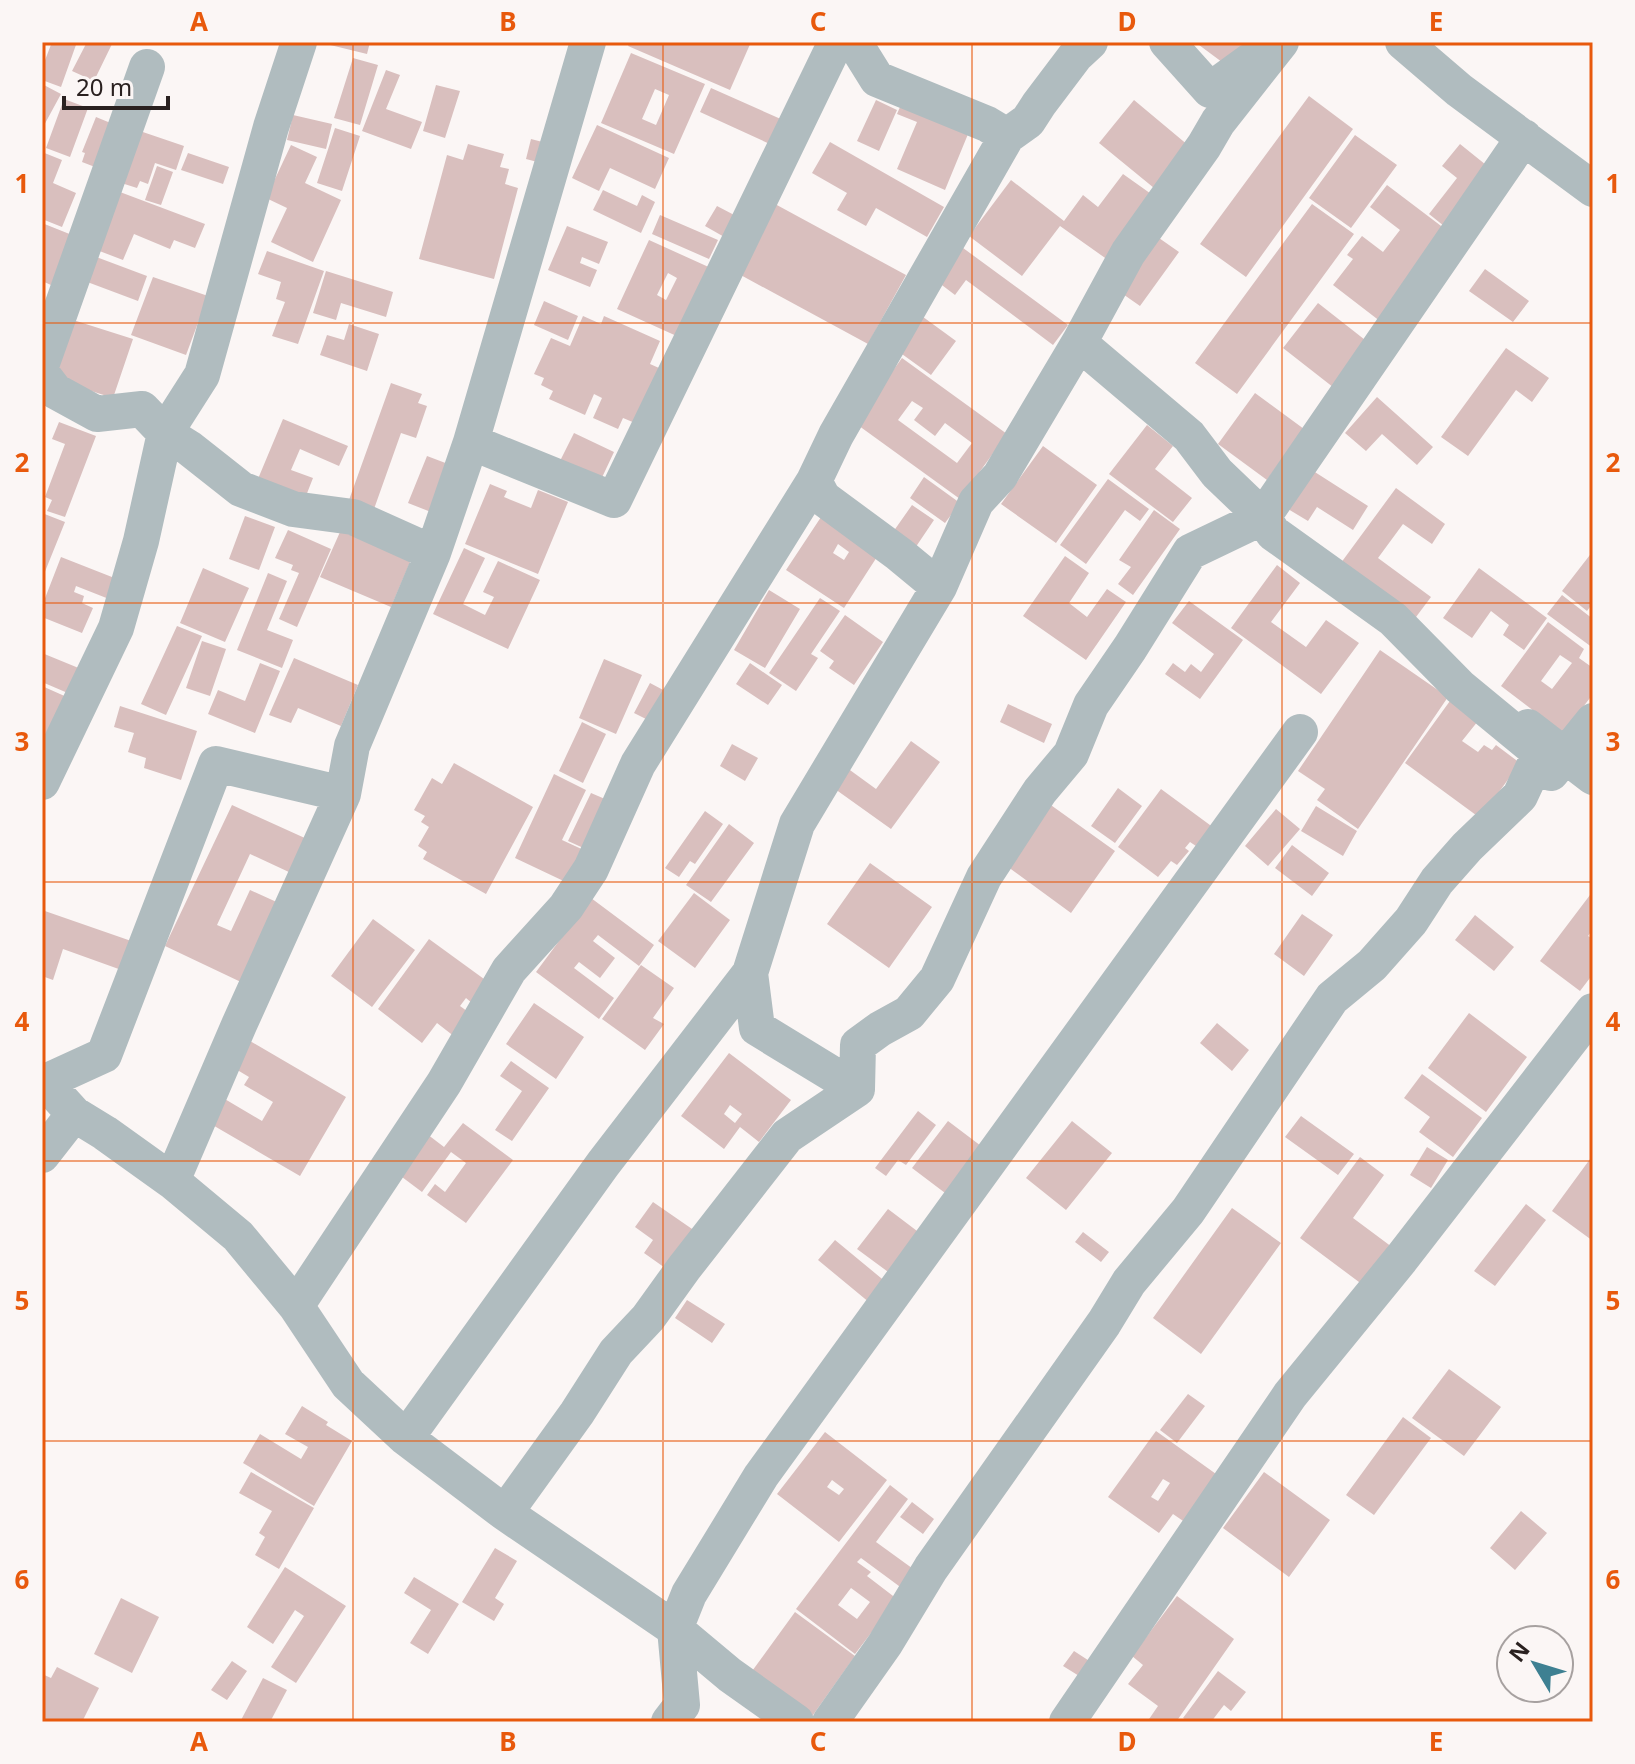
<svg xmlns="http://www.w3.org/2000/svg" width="1635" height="1764" viewBox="0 0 1635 1764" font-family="'Noto Sans',sans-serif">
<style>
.building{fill:#d9bfbe;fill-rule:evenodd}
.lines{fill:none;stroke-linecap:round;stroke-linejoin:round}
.minor{stroke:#b0bcbf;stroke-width:36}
.grid{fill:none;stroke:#e8590c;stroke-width:2;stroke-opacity:0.55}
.neatline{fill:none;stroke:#e8590c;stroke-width:3}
.grid-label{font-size:26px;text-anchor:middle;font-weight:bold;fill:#e8590c}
</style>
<rect width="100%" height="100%" fill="#fbf6f5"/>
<!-- building -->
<path class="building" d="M52 42H77L61 87 42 80V68Z
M87 42H108L112 44 94 81 72 71Z
M318 42H370L367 54Z
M630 42H751L730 90 628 46Z
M1195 42H1250L1230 68Z
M631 53 705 84 674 154 601 123ZM655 89 669 95 656 125 642 119Z
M353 58 378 65 360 125 334 118Z
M386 70 400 75 386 109 422 122 411 149 362 131Z
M42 84 61 94 42 129Z
M436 85 460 91 445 138 423 131Z
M711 88 783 120 772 145 700 112Z
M906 93 973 122 945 190 897 169 917 122 897 114Z
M1309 96 1353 129 1246 277 1200 244Z
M64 99 88 108 70 157 46 148Z
M876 100 897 110 879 151 857 141Z
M1134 100 1189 146 1154 188 1099 143Z
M293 115 332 124 326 149 287 140Z
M96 117 113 124 95 167 82 162 85 153 82 152Z
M597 125 669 158 655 189 610 168 599 191 572 178Z
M335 128 360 136 342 191 317 183Z
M134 129 184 146 176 170 155 163 148 184 140 181 137 188 115 181Z
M1355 135 1397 165 1351 228 1309 198Z
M531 139 554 145 549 165 526 159Z
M830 142 944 207 927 237 876 208 866 226 837 210 847 193 812 173Z
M468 144 504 154 500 167 509 169 505 184 518 188 494 279 419 259 447 155 463 160Z
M1460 144 1496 173 1449 230 1429 214 1457 178 1442 166Z
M291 145 317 157 305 183 341 200 313 262 271 242 287 208 266 198Z
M42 152 62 160 53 183 76 193 62 227 42 219Z
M188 153 229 167 223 184 181 170Z
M157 166 173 172 161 205 145 200Z
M1123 174 1154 196 1108 260 1060 226 1022 276 969 236 1011 180 1064 221 1083 195 1098 207Z
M1387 185 1453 235 1385 325 1333 285 1353 259 1347 255 1362 236 1383 252 1400 230 1370 207Z
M112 189 205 224 195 248 174 240 170 249 134 234 123 260 89 247Z
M603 190 637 206 642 195 655 202 641 233 593 210Z
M775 204 906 275 868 344 737 273Z
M1312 204 1354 234 1237 394 1195 363Z
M717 206 738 217 726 238 705 226Z
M660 215 718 240 709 259 652 234Z
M42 223 72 235 51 285 42 281Z
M567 226 608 242 599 264 582 257 580 263 597 270 590 287 548 270Z
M1159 238 1179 252 1140 306 1120 292Z
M649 240 713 269 681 338 617 309ZM668 273 677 278 666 300 657 295Z
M959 245 1068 325 1053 345 966 280 955 295 934 279Z
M267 251 324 271 298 344 272 336 285 302 276 299 281 282 258 274Z
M91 255 147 276 138 301 82 280Z
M1485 269 1529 301 1513 322 1469 291Z
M326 271 393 292 386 317 341 303 336 320 313 313Z
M153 277 208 296 186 355 131 335Z
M544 301 578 316 568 340 534 325Z
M1318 303 1374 347 1338 391 1283 348Z
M919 314 956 341 931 375 895 349Z
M583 316 601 324 604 316 660 341 650 364 659 368 635 423 623 418 618 429 593 418 602 398 594 394 585 415 549 399 553 391 541 385 544 378 534 374 551 338 570 346Z
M70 319 133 339 113 398 51 378Z
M349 324 379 334 367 371 320 355 327 335 344 340Z
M1506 348 1549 378 1532 402 1516 390 1468 456 1441 437Z
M902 358 1007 434 960 499 855 423ZM912 401 923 408 914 420 935 436 945 423 972 443 957 463 898 420Z
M391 383 422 394 418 403 427 406 416 438 401 433 374 509 349 500Z
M1255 393 1304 429 1267 480 1218 444Z
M1377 397 1433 447 1417 465 1382 434 1366 451 1345 433Z
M283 419 348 446 339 466 300 449 291 470 313 478 302 506 255 486Z
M59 422 96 436 65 517 47 511 52 500 45 497 65 444 52 439Z
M1147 425 1173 446 1155 469 1192 498 1173 522 1109 474Z
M574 433 614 452 598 486 557 467Z
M1043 446 1097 485 1056 543 1001 504Z
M427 456 456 467 436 514 408 503Z
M1307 467 1368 506 1353 530 1317 507 1308 521 1283 506Z
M924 477 960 503 945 523 910 498Z
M1108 479 1149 509 1140 521 1125 510 1086 564 1060 545Z
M490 484 507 491 504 497 531 508 538 490 568 502 538 574 465 544Z
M1396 488 1445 524 1432 544 1403 524 1378 558 1431 597 1410 625 1335 571Z
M912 505 934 520 909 557 886 542Z
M827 508 884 546 844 608 786 570ZM838 544 849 552 844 560 833 553Z
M1154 510 1180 529 1133 595 1118 584 1131 567 1119 560Z
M42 513 65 522 42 579Z
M245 516 275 527 259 570 229 559Z
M344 523 414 553 391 607 320 577Z
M288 530 331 549 297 627 279 619 299 573 291 570 293 565 275 558Z
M464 548 485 558 463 604 485 615 494 597 483 592 498 561 540 580 508 649 433 614Z
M1593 551V603L1587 611 1562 591Z
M1065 556 1089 573 1069 603 1087 617 1107 589 1126 602 1086 660 1023 616Z
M61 557 117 579 109 599 76 586 74 592 84 596 82 603 93 608 82 633 42 617V606Z
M1277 565 1300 583 1271 622 1306 647 1326 620 1359 643 1321 694 1231 628Z
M203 568 249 588 225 642 180 623Z
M1479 568 1547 618 1524 650 1503 635 1509 625 1491 611 1472 638 1443 618Z
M268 573 287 581 267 630 293 640 282 668 237 650Z
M769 590 800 609 765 668 734 650Z
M1562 595 1593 619V648L1547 614Z
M820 598 840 611 811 654 818 658 796 691 769 673Z
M1189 601 1243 640 1200 699 1165 674 1173 663 1185 672 1191 664 1201 672 1214 654 1172 623Z
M845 615 883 642 854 685 829 668 834 661 820 651Z
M1548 622 1584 649 1579 658 1593 668V694L1563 733 1501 686ZM1560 655 1572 663 1552 689 1541 681Z
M177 626 202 636 166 715 141 704Z
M202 641 226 649 210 696 186 688Z
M1380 650 1448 697 1358 829 1317 800 1325 789 1298 771Z
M42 653 81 669 70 694 42 682Z
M294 658 358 685 341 726 298 708 291 723 269 715Z
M604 659 642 675 616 734 579 718Z
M260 663 280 671 255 733 208 714 218 690 245 701Z
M750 663 782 685 768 705 736 684Z
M650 683 667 692 652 722 634 713Z
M42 686 69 698 52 738 42 734Z
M1455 694 1478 721 1462 741 1478 752 1484 745 1492 750 1496 745 1520 763 1480 818 1405 763Z
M1008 704 1052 724 1044 743 1000 722Z
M120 706 197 731 181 780 144 768 146 758 128 752 134 733 114 727Z
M582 722 606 734 583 783 559 771Z
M911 741 940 762 891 829 828 784 843 765 876 789Z
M732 744 758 758 745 781 720 766Z
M454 763 533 807 486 894 423 859 427 852 418 846 429 827 421 822 425 816 414 810 432 778 442 784Z
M554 774 586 790 562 840 588 852 572 885 515 858Z
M1118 788 1142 806 1115 843 1091 826Z
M1161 789 1214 828 1199 848 1190 842 1185 848 1189 851 1177 865 1171 861 1158 877 1118 847Z
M591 793 612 802 590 851 568 841Z
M1048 803 1115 851 1071 913 1004 864Z
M232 805 307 839 291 873 250 854 217 925 231 931 250 890 281 904 243 983 165 946Z
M1316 806 1357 831 1343 856 1301 831Z
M1276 809 1300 829 1268 866 1245 846Z
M705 811 723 824 695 864 690 861 679 877 665 868Z
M729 824 754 843 711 902 686 885Z
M1292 845 1329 873 1312 896 1275 868Z
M870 863 932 907 889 968 827 924Z
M694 893 730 920 695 968 658 941Z
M1590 895 1593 897V929L1588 936 1593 939V974L1580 991 1540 961Z
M591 898 654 945 639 966 598 935 593 941 615 958 600 978 579 962 574 968 614 998 599 1019 536 972Z
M42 910 137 943 127 972 63 949 53 980 42 976Z
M1302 914 1333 935 1304 976 1274 954Z
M1475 915 1514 947 1494 971 1455 940Z
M373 919 415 950 372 1007 331 976Z
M429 939 495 987 479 1009 466 998 460 1006 471 1014 455 1037 437 1023 422 1043 378 1009Z
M641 965 674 988 653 1018 664 1024 645 1050 602 1019Z
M534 1003 584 1037 556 1079 506 1044Z
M1469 1013 1527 1057 1486 1112 1428 1068Z
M1217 1023 1249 1050 1232 1071 1200 1043Z
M250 1041 346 1097 300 1176 204 1120 218 1095 262 1121 273 1102 244 1085 249 1077 234 1068Z
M729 1053 791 1100 759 1142 740 1127 724 1149 681 1116ZM730 1105 742 1114 735 1123 724 1114Z
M511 1061 549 1088 512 1141 495 1130 522 1091 500 1076Z
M1422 1074 1482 1118 1453 1157 1419 1132 1430 1117 1404 1098Z
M918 1111 936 1125 906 1165 898 1160 886 1176 875 1168Z
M1301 1116 1354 1154 1338 1175 1285 1137Z
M948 1121 989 1152 953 1199 912 1168Z
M1072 1121 1112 1153 1066 1210 1026 1178Z
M463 1123 513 1160 466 1223 427 1195 435 1184 445 1192 466 1163 451 1152 422 1192 398 1174 427 1134 444 1147Z
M1427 1147 1448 1160 1431 1188 1410 1175Z
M1593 1155V1241L1552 1211Z
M1360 1157 1384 1175 1353 1218 1392 1247 1363 1285 1300 1238Z
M653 1202 695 1231 668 1270 644 1253 653 1240 635 1227Z
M1526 1204 1546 1220 1495 1286 1474 1271Z
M1232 1208 1281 1243 1201 1354 1153 1318Z
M888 1209 925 1237 895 1277 857 1249Z
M1083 1232 1109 1252 1101 1262 1075 1242Z
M835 1240 887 1283 870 1303 818 1260Z
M687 1300 725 1324 712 1343 675 1318Z
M1449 1369 1501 1407 1464 1456 1412 1418Z
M1188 1394 1205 1406 1177 1443 1160 1430Z
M302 1406 328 1422 326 1425 352 1441 314 1506 243 1463 260 1434 301 1459 308 1447 285 1434Z
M1403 1417 1431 1438 1374 1515 1346 1495Z
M1156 1431 1223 1479 1189 1525 1173 1514 1159 1533 1108 1497ZM1163 1479 1170 1483 1158 1501 1151 1497Z
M825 1432 887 1480 839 1542 777 1494ZM832 1480 844 1489 839 1495 827 1487Z
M251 1472 314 1508 279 1569 255 1555 265 1537 259 1533 272 1511 239 1493Z
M1264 1472 1330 1520 1289 1577 1223 1528Z
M890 1485 908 1499 876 1542 916 1571 903 1589 861 1558 857 1562 871 1572 867 1576 897 1599 855 1654 796 1609ZM851 1588 870 1602 857 1619 838 1605Z
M912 1502 934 1519 923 1534 900 1517Z
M1521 1511 1547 1533 1515 1570 1490 1548Z
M495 1548 517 1561 495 1598 504 1604 494 1621 462 1602Z
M285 1567 346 1606 296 1683 271 1667 304 1616 295 1610 273 1644 247 1627Z
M414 1577 459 1604 428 1654 410 1643 431 1610 404 1593Z
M1177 1596 1234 1639 1176 1722H1147L1158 1706 1128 1684 1143 1665 1132 1656Z
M121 1598 159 1617 132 1673 94 1654Z
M795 1612 855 1656 808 1722 747 1678Z
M1074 1651 1094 1664 1084 1679 1063 1666Z
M232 1661 247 1671 227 1700 211 1690Z
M57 1667 99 1688 82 1722H42V1674L51 1678Z
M1218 1671 1246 1692 1231 1711 1224 1705 1211 1722H1189L1183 1718Z
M263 1678 287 1690 270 1722H240Z"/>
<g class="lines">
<!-- minor -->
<path class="minor" d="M854 42 877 79 987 124 1007 136 1028 121 1039 104 1076 55 1090 42
M1167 42 1210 90 1250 61
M1403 42 1459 90 1593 189
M42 363 147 67
M42 374 55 391 97 414 142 409 165 433 189 448 241 489 293 509 353 517 433 553
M471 442 614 500 836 42
M814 481 823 498 899 554 939 587 976 502 1000 476 1079 343 1128 253 1204 146 1218 122 1281 42
M1528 727 1593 777
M1551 773 1593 721
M42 782 116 628 141 541 165 433 202 375 271 127 299 42
M42 1081 45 1082 74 1114 105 1133 172 1181 238 1236 296 1306 348 1384 406 1438 505 1513 675 1629 730 1675 796 1722
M45 1082 104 1055 216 764 343 794
M857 1089 757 1028 750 973 797 824 939 587
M42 1155 74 1114
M172 1181 239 1025 343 794 352 746 433 553 471 442 588 42
M296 1306 444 1083 509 970 566 907 591 869 638 764 814 481 836 435 1007 136
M406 1438 603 1164 750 973
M505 1513 577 1413 616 1352 648 1318 684 1268 787 1136 857 1089 858 1045 880 1029 909 1013 937 979 984 877 1040 791 1071 754 1091 705 1130 648 1190 552 1263 517 1524 137
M669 1722 682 1705 675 1629 689 1594 761 1476 1300 732
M830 1722 885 1644 931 1568 1104 1323 1129 1282 1188 1211 1332 998 1372 965 1411 921 1437 881 1467 847 1520 796 1540 753 1460 687 1393 619 1273 533 1263 517 1217 473 1189 436 1079 343
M1067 1722 1290 1395 1401 1259 1593 1011"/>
</g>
<!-- grid -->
<path class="grid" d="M353 42V1722M663 42V1722M972 42V1722M1282 42V1722M42 323H1593M42 603H1593M42 882H1593M42 1161H1593M42 1441H1593"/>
<!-- border -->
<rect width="1635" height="1764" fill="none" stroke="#fbf6f5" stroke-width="88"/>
<!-- north arrow -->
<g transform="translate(1535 1664) rotate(308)"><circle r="38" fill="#fbf6f5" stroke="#a7a1a0" stroke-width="2"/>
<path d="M0-6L14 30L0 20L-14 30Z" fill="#3e8092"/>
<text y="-12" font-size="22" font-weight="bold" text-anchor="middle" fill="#2a2120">N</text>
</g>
<!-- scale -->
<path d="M64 96v12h104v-12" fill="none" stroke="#2a2120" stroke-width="4"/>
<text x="76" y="96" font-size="24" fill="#2a2120" stroke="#fbf6f5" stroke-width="6" paint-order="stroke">20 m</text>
<rect x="44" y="44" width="1547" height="1676" class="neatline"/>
<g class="grid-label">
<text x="199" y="31">A</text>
<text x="508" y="31">B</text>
<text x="818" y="31">C</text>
<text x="1127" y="31">D</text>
<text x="1436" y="31">E</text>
<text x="22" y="193">1</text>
<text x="1613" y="193">1</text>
<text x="22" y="472">2</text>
<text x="1613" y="472">2</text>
<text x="22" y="751">3</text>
<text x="1613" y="751">3</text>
<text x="22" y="1031">4</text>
<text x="1613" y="1031">4</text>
<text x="22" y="1310">5</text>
<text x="1613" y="1310">5</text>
<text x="22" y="1589">6</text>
<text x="1613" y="1589">6</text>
<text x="199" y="1751">A</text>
<text x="508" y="1751">B</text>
<text x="818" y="1751">C</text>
<text x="1127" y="1751">D</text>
<text x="1436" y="1751">E</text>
</g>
</svg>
